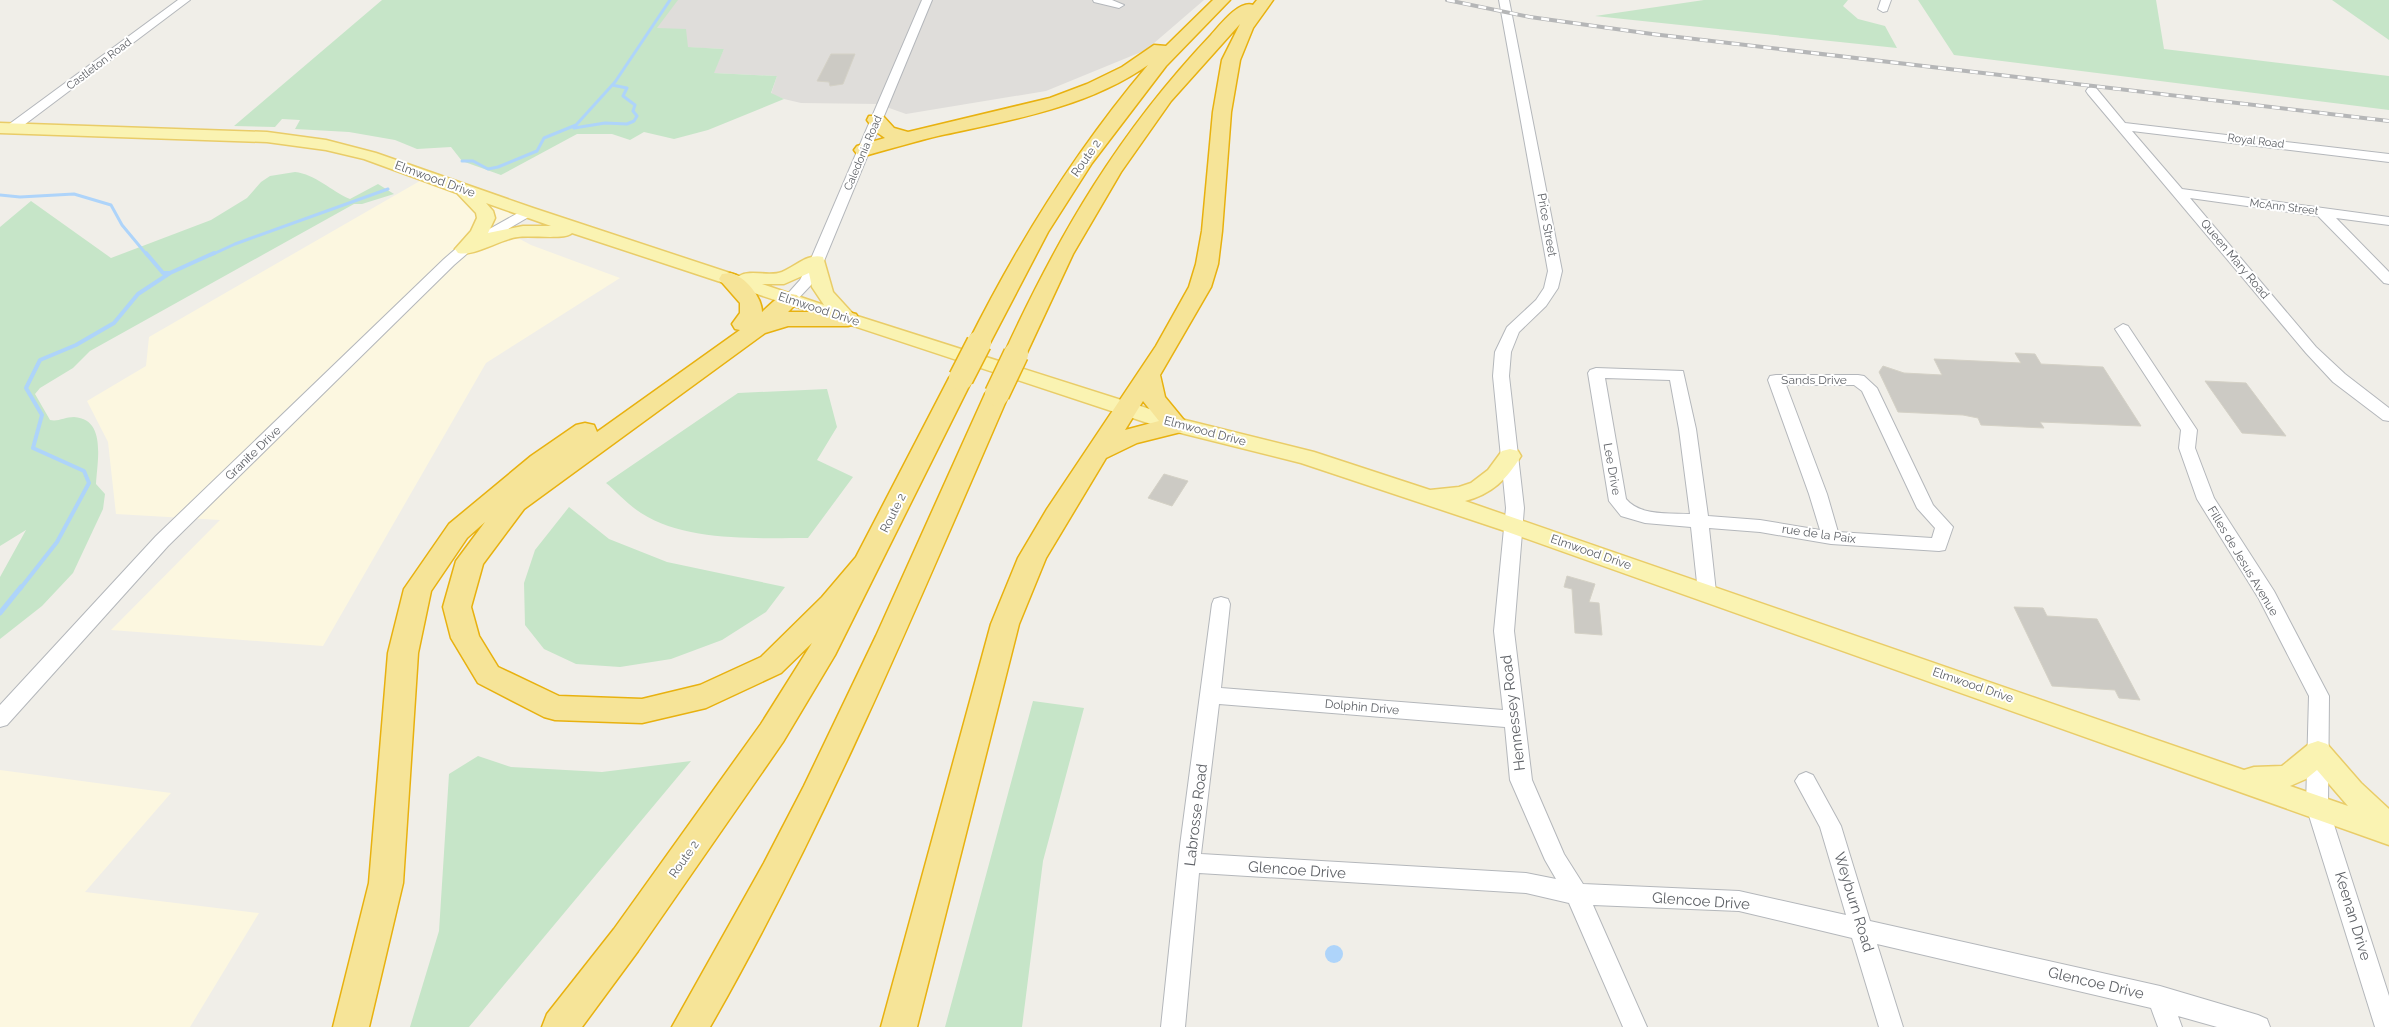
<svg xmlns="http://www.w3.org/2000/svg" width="2389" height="1027" viewBox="0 0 2389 1027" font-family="Raleway,sans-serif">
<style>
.commercial{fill:#fcf7e0}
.industrial{fill:#dfddda}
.green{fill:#c6e5c8}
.water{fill:#aed4fa}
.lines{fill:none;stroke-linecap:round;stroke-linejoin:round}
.stream-far2{stroke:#aed4fa;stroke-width:3}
.stream-far1{stroke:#aed4fa;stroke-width:4}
.stream{stroke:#aed4fa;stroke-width:5}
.building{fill:#cccac4;stroke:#d4d1c6}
.minor-casing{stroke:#b4b7bb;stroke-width:2}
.major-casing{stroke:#e9cc68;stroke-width:3}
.highway-casing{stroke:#e8b10f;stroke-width:3}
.minor{fill:#fff;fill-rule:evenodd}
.major{fill:#faf3b2;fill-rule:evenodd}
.highway{fill:#f6e498;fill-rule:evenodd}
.rail-casing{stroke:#b5b6b7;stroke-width:4}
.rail{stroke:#fff;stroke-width:2.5;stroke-dasharray:8;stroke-linecap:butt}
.highway-bridge-casing{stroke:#e8b10f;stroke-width:27;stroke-linecap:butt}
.highway-bridge{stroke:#f6e498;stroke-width:24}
.labels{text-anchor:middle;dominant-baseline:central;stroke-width:4;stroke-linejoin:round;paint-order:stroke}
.far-street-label{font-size:11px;fill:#5f6267;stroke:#fff}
.street-label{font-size:12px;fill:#5f6267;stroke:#fff}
.near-street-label{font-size:15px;fill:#5f6267;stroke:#fff}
</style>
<rect width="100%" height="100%" fill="#f0eee8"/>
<!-- commercial -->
<path class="commercial" d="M425 178 527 215 503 230 531 245 620 278 486 363 323 646 111 630 220 520 116 514 108 442 87 401 146 366 149 337Z
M0 770 171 793 85 892 259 913 190 1027H0Z"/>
<!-- industrial -->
<path class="industrial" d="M662 0H1204L1146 50 1046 91 906 114 878 104 801 103 784 99 771 94 777 76 713 73 724 49 637 45Z"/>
<!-- green -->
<path class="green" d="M382 0H678L657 28 686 29 688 47 724 49 714 73 777 76 771 93 784 99 708 130 674 139 644 132 630 140 612 134H577L501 175 462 161 451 147 417 149 395 140 349 132 295 129 300 120 282 119 275 127 234 126Z
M1704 0H1848L1843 6 1858 19 1885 26 1897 48 1595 16Z
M1918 0H2156L2164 49 2389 76V110L1954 55Z
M2332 0H2389V40Z
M295 172C315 174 331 191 350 199L378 184 394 194 362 204H354L90 351 73 368 40 388 35 394 50 420C58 422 65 417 74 417 107 419 97 462 96 484L105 494 103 509 73 573 42 606 0 639V577L26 530 0 546V227L31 201 111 258 211 220 247 198 261 182 270 176Z
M827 389 837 427 817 460 853 477 808 538C756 538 686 542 641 513 628 505 617 492 606 483L738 393Z
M569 507 609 539 667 562 785 587 766 612 722 640 671 659 620 667 576 664 544 649 525 625 524 583 535 550Z
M1033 701 1084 708 1043 861 1022 1027H945Z
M478 756 511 767 602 772 691 761 469 1027H410L439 931 449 774Z"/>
<!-- water -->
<path class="water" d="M1325 954a9 9 0 1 1 18 0a9 9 0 1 1-18 0Z"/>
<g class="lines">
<!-- stream-far2 -->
<path class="stream-far2" d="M574 128 605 123 627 124 634 121 637 116 633 111 635 105 623 96 627 88 612 85
M462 161H473L488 169 498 167 537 151 544 138 576 125 615 82 670 0
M0 195 20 197 74 194 111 205 122 225 147 255
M211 255 235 244 388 189"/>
<!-- stream-far1 -->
<path class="stream-far1" d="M146 253 163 273H169
M20 589 57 542 89 483 84 471 33 448 42 415 26 388 40 360 76 345 114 323 138 294 170 273 214 253"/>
<!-- stream -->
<path class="stream" d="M0 613 21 587"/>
</g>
<!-- building -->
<path class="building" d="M831 54H855L843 84 830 86 829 82 817 81Z
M2015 353 2035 354 2041 364 2103 367 2141 426 2040 422 2044 428 1981 425 1978 418 1963 415 1898 412 1879 372 1883 366 1904 373 1942 375 1934 359 2021 363Z
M2205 381 2246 383 2286 436 2242 433Z
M1164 474 1188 481 1172 506 1148 498Z
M1567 576 1595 584 1589 602 1599 603 1602 635 1575 633 1572 589 1564 587Z
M2014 607 2043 608 2047 616 2097 619 2140 700 2119 698 2115 690 2052 686Z"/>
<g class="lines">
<defs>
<path id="minor" d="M178 0H190L16 131H8L6 128 8 125Z
M922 0H932L824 261 811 285 794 303H784L782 300 800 280 810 261Z
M1093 0H1112L1124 5 1119 8 1094 2Z
M1499 0H1509L1562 271 1558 288 1546 306 1519 332 1511 352 1509 376 1524 508 1514 631 1532 780 1564 854 1583 884 1739 891 1846 915 1820 827 1795 781 1799 775 1806 772 1813 775 1841 826 1870 921 2160 986 2258 1015 2267 1019 2270 1027H2217L2178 1016 2182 1027H2158L2151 1008 1877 944 1903 1027H1879L1852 938 1739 911 1593 905 1647 1027H1623L1569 903 1526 893 1199 873 1185 1027H1161L1180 846 1212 604 1214 599 1221 597 1228 599 1230 604 1221 688 1503 710 1494 631 1506 508 1493 376 1495 352 1507 327 1536 300 1544 288 1548 271ZM1219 704 1505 727 1510 780 1545 860 1556 879 1526 873 1201 854Z
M1881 0H1891L1887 11 1883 12 1878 9Z
M2092 87 2096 88 2125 123 2389 154V162L2132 131 2182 189 2389 217V225L2336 218 2389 272V284L2384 283 2318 216 2190 198 2316 347 2345 374 2389 408V421L2383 420 2333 382 2306 353 2088 94 2086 91 2088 88Z
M527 208 532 209 534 212 532 215 469 252 454 265 168 546 7 725 0 727V705L156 536 444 259 459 246Z
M2123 324 2128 326 2197 430 2195 448 2214 498 2274 591 2329 696 2328 806 2389 996V1027H2375L2306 806 2309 696 2259 599 2197 499 2179 448 2181 430 2115 329Z
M1596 368 1683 371 1696 429 1708 516 1760 520 1820 530 1809 494 1768 380 1770 376 1776 375H1858L1864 376 1877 388 1933 505 1953 527 1945 550 1939 551 1831 544 1760 532 1709 528 1716 592 1714 597 1707 599 1700 597 1698 592 1691 527 1645 523 1621 516 1609 501 1588 373 1590 370ZM1605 378 1670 380 1679 429 1690 514C1669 513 1640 516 1626 499ZM1786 385H1854L1862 391 1917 508 1935 528 1932 538 1838 532 1827 494Z"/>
<path id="major" d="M0 123 267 132 326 140 376 153 533 208 739 276C751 269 769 277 782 272 796 266 808 253 823 257L833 292 854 315 1181 419 1314 452 1430 490 1459 487 1471 483 1488 470 1502 451 1510 449 1518 451 1521 456C1507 479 1492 494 1465 501L2244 770 2254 767 2282 766 2309 744 2318 741 2327 744 2361 783 2389 809V845L1505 531 1301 463 1169 430 572 233C566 240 530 235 518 237 500 239 474 257 458 253L455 249 471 231 477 218 476 213 457 193 364 159 326 150 267 142 0 133ZM486 203 551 226H523L488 233 495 218 493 211ZM809 273 812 287 824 305 762 284H784ZM2317 770 2348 806 2290 786 2306 779Z"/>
<path id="highway" d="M1213 0H1230L1166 66 1092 163 1048 232 990 343 987 348 979 350 971 348 968 343C1018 243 1076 150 1148 65 1088 107 1012 120 942 135 916 141 890 149 864 156L857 154 854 150 857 146 885 138 875 131 867 120 869 116H883L894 128 908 132 1050 98 1087 84 1122 67 1154 45 1166 46Z
M1257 0H1273L1253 28 1240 60 1231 112 1222 231 1218 264 1211 287 1160 375 1165 397 1188 425 1185 431 1137 443 1106 458 1046 558 1019 624 917 1027H881L991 624 1018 558 1047 509 1156 346 1189 287 1196 264 1202 231 1213 112 1222 60 1240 24 1171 101 1121 172 1073 254 1024 359 1016 361 1008 359 1004 354C1059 234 1119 132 1211 35 1220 25 1239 0 1253 5ZM1143 401 1159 421 1125 430Z
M730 273C745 276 762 297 762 312 773 302 781 291 797 295L800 300 788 312H848L856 314 859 319 856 324 848 326H788L765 333 524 509 483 564 471 607 479 636 498 667 559 696 642 699 700 685 761 657 822 597 856 557 949 378 953 373 961 371 969 373 973 378 835 655 783 742 638 951 582 1027H542L547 1014 614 929 761 724 812 643 781 673 706 708 642 723 555 720 544 717 478 683 451 638 443 607 456 561 485 522 467 538 431 591 418 653 403 883 369 1027H333L369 883 388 653 404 589 449 524 531 456 576 425 585 423 594 425 597 432 740 330 735 329 732 324 740 313V303L719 279 722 274Z
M997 386 1005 389 1009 394C916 608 826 824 710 1027H672L764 863 804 786 876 636 985 394 989 389Z"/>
</defs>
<!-- minor casing -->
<use href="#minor" class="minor-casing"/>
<!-- major casing -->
<use href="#major" class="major-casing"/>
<!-- highway casing -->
<use href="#highway" class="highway-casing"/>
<!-- minor -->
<use href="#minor" class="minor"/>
<!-- major -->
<use href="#major" class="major"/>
<!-- highway -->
<use href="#highway" class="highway"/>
<defs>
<path id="rail" d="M1447 0 1530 17 1652 34 2389 121"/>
</defs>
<!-- rail casing -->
<use href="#rail" class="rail-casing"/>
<!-- rail -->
<use href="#rail" class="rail"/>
<defs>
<path id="highway-bridge" d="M961 378 979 343
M997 394 1016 354"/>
</defs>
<!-- highway-bridge casing -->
<use href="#highway-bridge" class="highway-bridge-casing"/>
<!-- highway-bridge -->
<use href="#highway-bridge" class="highway-bridge"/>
</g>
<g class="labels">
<!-- far-street labels -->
<g class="far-street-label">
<text transform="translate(99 64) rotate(-37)">Castleton Road</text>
<text transform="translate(2256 141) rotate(7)">Royal Road</text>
<text transform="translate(863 153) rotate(-67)">Caledonia Road</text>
<text transform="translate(2284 207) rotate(7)">McAnn Street</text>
</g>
<!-- street labels -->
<g class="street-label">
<text transform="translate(1086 158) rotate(-55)">Route 2</text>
<text transform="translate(435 179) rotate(20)">Elmwood Drive</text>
<text transform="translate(1547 225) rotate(80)">Price Street</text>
<text transform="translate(2235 259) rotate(50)">Queen Mary Road</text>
<text transform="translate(819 309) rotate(18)">Elmwood Drive</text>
<text x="1814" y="380">Sands Drive</text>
<text transform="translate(1205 431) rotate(15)">Elmwood Drive</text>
<text transform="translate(253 453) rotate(-44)">Granite Drive</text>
<text transform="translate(1612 469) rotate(80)">Lee Drive</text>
<text transform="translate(893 513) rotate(-63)">Route 2</text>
<text transform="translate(1819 534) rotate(8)">rue de la Paix</text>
<text transform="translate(1591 552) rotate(19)">Elmwood Drive</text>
<text transform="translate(2243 561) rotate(59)">Filles de Jesus Avenue</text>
<text transform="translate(1973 685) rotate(19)">Elmwood Drive</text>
<text transform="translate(1362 707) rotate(5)">Dolphin Drive</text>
<text transform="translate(684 859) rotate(-55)">Route 2</text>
</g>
<!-- near-street labels -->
<g class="near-street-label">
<text transform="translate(1513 713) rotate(-97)">Hennessey Road</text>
<text transform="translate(1196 815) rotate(-83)">Labrosse Road</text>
<text transform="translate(1297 870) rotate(4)">Glencoe Drive</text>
<text transform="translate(1701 901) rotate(4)">Glencoe Drive</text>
<text transform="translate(1854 902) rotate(73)">Weyburn Road</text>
<text transform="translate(2353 916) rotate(73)">Keenan Drive</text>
<text transform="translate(2096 983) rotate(13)">Glencoe Drive</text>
</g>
</g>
</svg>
